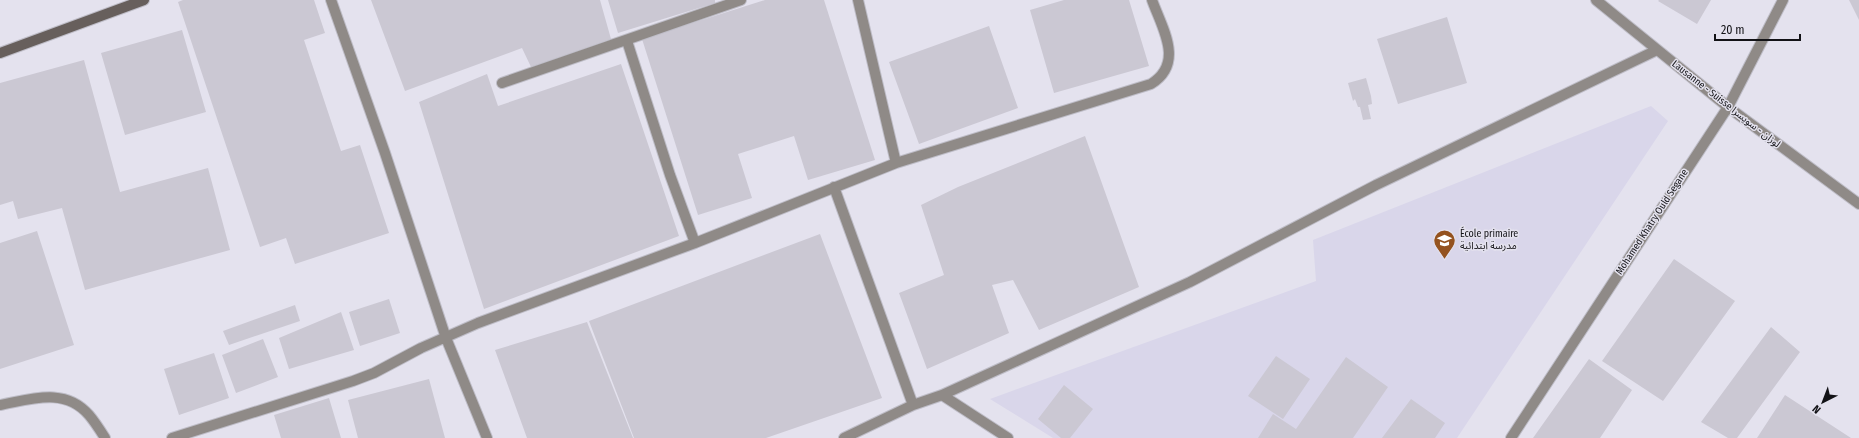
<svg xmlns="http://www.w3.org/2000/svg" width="1859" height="438" viewBox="0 0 1859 438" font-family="'Fira Sans Condensed','Noto Sans Arabic',sans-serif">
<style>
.built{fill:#d9d6ea}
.building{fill:#cbc8d3}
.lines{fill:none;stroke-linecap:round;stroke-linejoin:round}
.street-casing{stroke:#bebdc7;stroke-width:12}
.secondary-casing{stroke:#bebdc7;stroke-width:12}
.street{stroke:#8f8a87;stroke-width:10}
.secondary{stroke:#675f5c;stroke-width:10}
.labels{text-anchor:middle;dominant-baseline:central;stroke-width:3;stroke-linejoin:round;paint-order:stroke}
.street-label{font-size:10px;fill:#121216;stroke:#e4e2ee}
.poi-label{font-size:10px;fill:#121216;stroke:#e4e2ee;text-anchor:start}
</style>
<rect width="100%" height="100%" fill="#e4e2ee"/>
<!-- built -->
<path class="built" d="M1651 106 1668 121 1457 438H1053L990 399 1316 281 1313 240Z"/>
<!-- building -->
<path class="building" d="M183 0H314L325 33 304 40 341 151 360 145 389 233 295 264 286 238 260 247 178 2Z
M371 0H600L611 39 531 67 522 48 405 91Z
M608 0H715V3L618 33Z
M765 0H824L875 160 808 180 794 136 738 154 752 198 698 215 642 39Z
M1064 0H1129L1149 66 1054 93 1030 10Z
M1659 0H1711L1697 24 1658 1Z
M1849 0H1859V20Z
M1447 17 1467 83 1398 104 1377 39Z
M989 26 1018 108 919 144 889 62Z
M182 30 206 112 125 135 101 53Z
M84 60 120 192 208 168 230 250 85 290 62 208 18 219 13 201 0 205V83Z
M621 64 679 236 484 309 419 102 487 74 498 106Z
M1366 78 1371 96 1372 104 1368 105 1371 119 1363 120 1360 107H1358L1355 99 1353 101 1348 83Z
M1085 136 1139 287 1039 330 1013 280 992 285 1009 333 927 369 899 293 944 275 921 205 958 187Z
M37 231 74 345 0 369V243Z
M820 234 882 398 766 438H634L589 321Z
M1674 259 1735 301 1663 401 1602 361Z
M389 299 400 333 360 346 349 312Z
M295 305 300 321 229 345 223 331Z
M341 312 354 350 289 369 279 338Z
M587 322 633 438H527L495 350Z
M1771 327 1800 352 1737 438H1728L1701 422Z
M263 339 278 377 236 393 222 355Z
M214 353 229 398 179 415 164 369Z
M1276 356 1310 379 1283 419 1248 396Z
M1346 357 1388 387 1353 438H1258L1273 414 1296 429Z
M1589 359 1632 390 1600 438H1533Z
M429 379 445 438H358L348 400Z
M1064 385 1093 409 1070 438H1061L1038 419Z
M1785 395 1851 438H1757Z
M329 398 341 438H281L274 415Z
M1411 399 1445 423 1435 438H1382Z"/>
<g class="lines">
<defs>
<path id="street" d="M331 0 385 153 446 338 487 438
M858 0 896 163
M1596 0 1728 107 1859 204
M627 41 670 175 695 243
M502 83 741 0
M834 187 913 405
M942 395 1008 438
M0 405C32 399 65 387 89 415 95 422 100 430 105 438
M172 438 353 381 374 373 421 348 478 323 695 243 896 163 1151 84C1185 63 1162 28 1152 0
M844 438 913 405 942 395 1190 282 1376 185 1657 50
M1511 438 1728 107 1783 0"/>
<path id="secondary" d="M0 53 144 0"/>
</defs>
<!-- street casing -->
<use href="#street" class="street-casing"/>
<!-- secondary casing -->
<use href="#secondary" class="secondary-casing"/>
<!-- street -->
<use href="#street" class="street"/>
<!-- secondary -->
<use href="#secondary" class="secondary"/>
</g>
<!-- icons -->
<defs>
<symbol id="school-pin" viewBox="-11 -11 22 30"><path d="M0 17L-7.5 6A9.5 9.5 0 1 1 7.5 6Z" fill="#94521f" stroke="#e4e2ee"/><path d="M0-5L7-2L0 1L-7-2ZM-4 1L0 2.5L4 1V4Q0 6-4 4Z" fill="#fff"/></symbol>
</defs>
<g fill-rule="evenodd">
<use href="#school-pin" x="1432" y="228" width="25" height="34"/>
</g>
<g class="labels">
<!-- street labels -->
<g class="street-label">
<text transform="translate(1726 104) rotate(38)">Lausanne - Suisse لوزان - سويسرا</text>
<text transform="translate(1652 222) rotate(-57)">Mohamed Khatry Ould Segane</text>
</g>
<!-- poi labels -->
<g class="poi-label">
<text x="1460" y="234">École primaire<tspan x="1460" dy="12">مدرسة ابتدائية</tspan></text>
</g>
</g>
<!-- north arrow -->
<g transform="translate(1823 402) rotate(222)" stroke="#e4e2ee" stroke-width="3" paint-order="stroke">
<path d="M0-3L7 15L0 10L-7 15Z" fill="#121216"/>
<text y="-6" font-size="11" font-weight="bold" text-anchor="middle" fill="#121216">N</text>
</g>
<!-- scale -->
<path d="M1715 34v6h85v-6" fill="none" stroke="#121216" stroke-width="2"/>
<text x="1721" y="34" font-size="12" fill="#121216" stroke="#e4e2ee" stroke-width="3" paint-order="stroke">20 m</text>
</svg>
